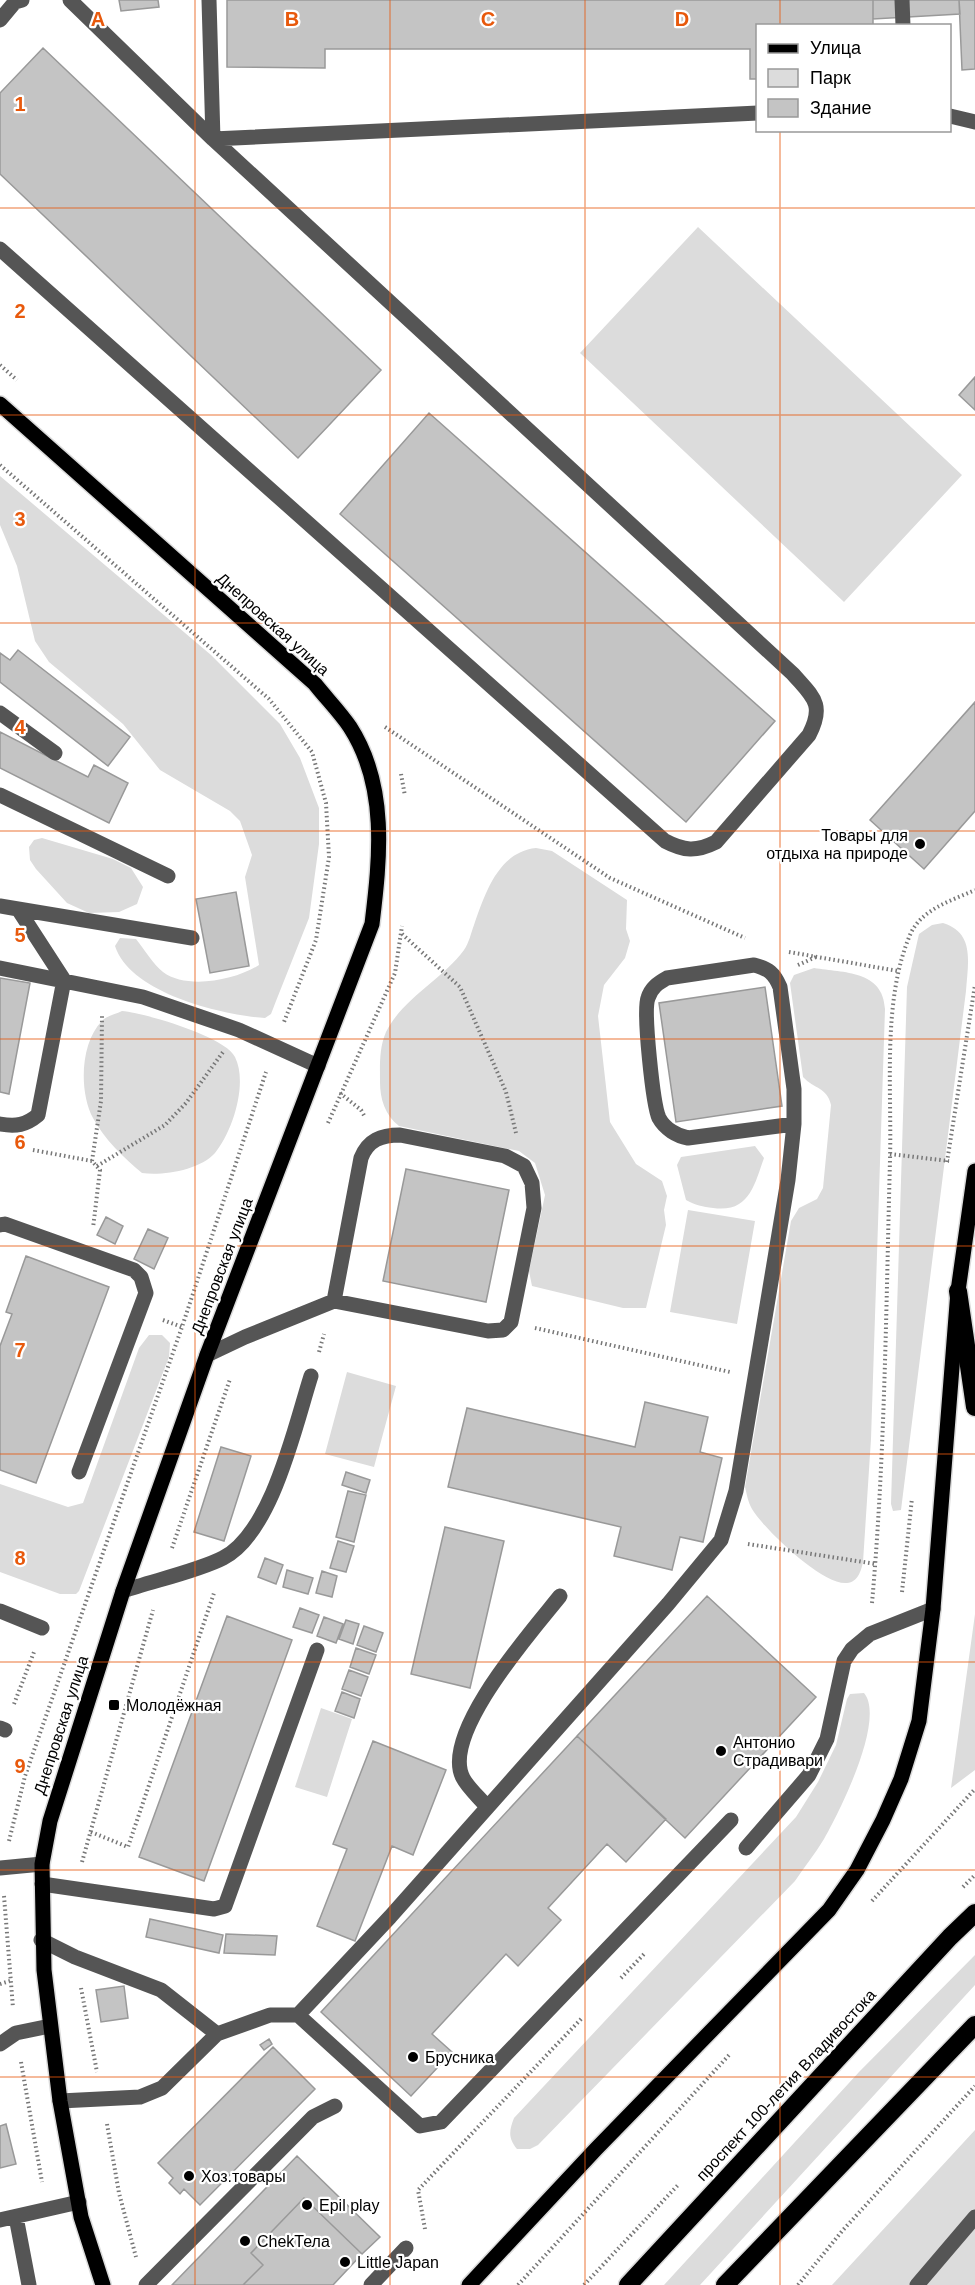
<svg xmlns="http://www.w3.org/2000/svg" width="975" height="2285" viewBox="0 0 975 2285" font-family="Helvetica,sans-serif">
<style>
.green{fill:#dcdcdc}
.building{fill:#c4c4c4;stroke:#999;stroke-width:1.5}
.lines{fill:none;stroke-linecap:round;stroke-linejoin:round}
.major-casing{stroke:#dbdbdb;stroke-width:18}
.highway-casing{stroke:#dbdbdb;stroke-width:21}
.path{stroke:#777;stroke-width:4;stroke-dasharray:1.5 3;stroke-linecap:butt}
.minor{stroke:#555;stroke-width:15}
.major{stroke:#000;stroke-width:15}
.highway{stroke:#000;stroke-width:18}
.grid{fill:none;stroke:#e8590c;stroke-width:1.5;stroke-opacity:0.55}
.poi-dot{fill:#000;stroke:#fff;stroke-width:2}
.labels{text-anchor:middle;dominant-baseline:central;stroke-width:4.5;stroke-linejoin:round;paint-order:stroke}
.street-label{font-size:16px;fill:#000;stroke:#fff}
.poi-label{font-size:16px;fill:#000;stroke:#fff;text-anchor:start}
.grid-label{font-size:20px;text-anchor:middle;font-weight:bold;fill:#e8590c;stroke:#fff;stroke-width:4.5;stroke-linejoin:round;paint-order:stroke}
</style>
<rect width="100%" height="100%" fill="#fff"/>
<!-- green -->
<path class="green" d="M698 227 962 475 844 602 580 353Z
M0 476 211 655 280 724 300 758 319 808V844L309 918 276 1001 271 1014 265 1018C221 1015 130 993 115 946L120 938 136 939C144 949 153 964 163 972 187 990 236 980 259 965L245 877 252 855 240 821 230 811 160 770 123 724 49 662 35 641 17 566 0 525Z
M42 838 113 859 131 868 143 887 137 904 119 912 89 913 67 903 36 869 30 860 29 847 34 840Z
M536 848 552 851 627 900 626 929 630 941 625 958 604 985 598 1016 610 1122 636 1164 662 1181 667 1196 664 1210 666 1225 646 1308H623L532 1286 529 1271 545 1195 535 1163 519 1151 399 1126C385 1115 380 1099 380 1082 380 1065 379 1048 386 1032 403 998 442 980 464 950 469 943 471 933 474 925 485 894 498 852 536 848Z
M943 923C975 933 968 962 966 991L901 1510 893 1511 891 1504 907 987 919 934 932 925Z
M814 968C844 973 883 970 885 1009L871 1439 863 1562C861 1571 858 1582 847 1583 823 1586 764 1529 752 1509 748 1502 747 1495 745 1487L791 1221 799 1208 817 1199 823 1188 831 1105C827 1087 814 1089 803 1077L790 983 794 975Z
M122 1011C145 1013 226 1037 235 1057 248 1083 233 1131 215 1153 200 1170 163 1176 142 1173 124 1158 104 1139 93 1118 79 1092 80 1043 102 1021 106 1016 116 1014 122 1011Z
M755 1146 764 1158C754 1186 749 1213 713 1208 703 1207 695 1205 686 1200L677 1165 681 1157Z
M688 1210 755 1221 737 1324 670 1312Z
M149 1335H162L170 1343 169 1357 79 1591 76 1594H60L0 1572V1484L68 1507 83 1503 139 1348Z
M347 1372 396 1386 374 1467 325 1454Z
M975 1614V1770L951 1788Z
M864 1693C886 1719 839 1813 824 1839 815 1854 804 1867 795 1881L538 2145 530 2149H517C508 2138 509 2131 514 2118L796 1817 818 1782 836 1745 847 1699 850 1694Z
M321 1708 352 1719 327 1797 295 1787Z
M975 1955V1985L700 2285H664L859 2072Z
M975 2130V2285H832Z"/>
<!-- building -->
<path class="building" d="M119 0H158L159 7 121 11Z
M227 0H873V26H758V79H750V49H325V68L227 67Z
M873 0H959L960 14 873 19Z
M959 0H975V69L962 70Z
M43 48 381 370 298 458 0 174V93Z
M975 377V410L959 395Z
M429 413 775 721 686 822 340 514Z
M18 650 130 737 108 766 0 682V653L10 660Z
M975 702V811L924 869 870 820Z
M0 732 88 777 94 765 128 783 109 823 0 768Z
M236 892 249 966 210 973 196 899Z
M0 978 30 983 9 1094 0 1092Z
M765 987 782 1106 676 1122 659 1003Z
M406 1169 509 1190 486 1302 383 1281Z
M106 1217 123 1226 115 1244 97 1235Z
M148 1229 168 1238 154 1269 134 1259Z
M26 1256 109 1287 36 1483 0 1470V1346L12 1314 6 1312Z
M645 1402 708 1417 700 1452 722 1458 703 1542 680 1537 672 1570 614 1556 621 1527 448 1487 467 1408 635 1447Z
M221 1447 251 1456 224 1541 194 1532Z
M346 1472 370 1480 366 1493 342 1485Z
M348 1491 366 1495 354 1542 336 1537Z
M445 1527 504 1541 470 1688 411 1674Z
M338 1541 354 1546 346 1572 330 1568Z
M265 1558 283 1565 276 1584 258 1577Z
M287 1570 313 1578 308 1594 283 1587Z
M322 1571 337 1576 332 1597 316 1593Z
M707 1596 816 1697 685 1838 577 1736Z
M300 1608 319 1615 312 1633 293 1627Z
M227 1616 292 1640 204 1881 139 1857Z
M324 1617 343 1624 336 1643 317 1636Z
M346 1620 359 1624 353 1644 339 1639Z
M364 1626 383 1633 376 1652 357 1645Z
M356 1648 376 1655 369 1674 350 1667Z
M349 1670 368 1677 361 1696 342 1689Z
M342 1692 360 1699 354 1718 335 1711Z
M577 1736 666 1819 626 1862 607 1844 548 1908 561 1920 518 1966 506 1954 432 2034 452 2052 411 2096 321 2012Z
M373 1741 446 1770 413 1855 392 1846 355 1941 317 1926 347 1849 333 1844Z
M150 1919 223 1935 219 1953 146 1937Z
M226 1934 277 1936 275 1955 224 1953Z
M124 1986 128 2018 101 2022 96 1990Z
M269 2039 272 2044 264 2050 260 2045Z
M273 2047 315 2089 200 2205 184 2189 180 2194 169 2183 173 2178 158 2163Z
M6 2124 16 2164 0 2168V2126Z
M297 2156 380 2237 362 2254 304 2198 251 2253 263 2265 243 2285H172Z
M304 2198 362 2254 333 2285H243L263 2265 251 2253Z"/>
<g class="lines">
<defs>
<path id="major" d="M0 404 315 684C326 698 340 712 350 727 388 786 380 858 372 924L207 1355 123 1591 50 1821 42 1864 44 1970 60 2101 81 2217 103 2285
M469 2285 596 2149 829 1910 857 1870 883 1820 901 1779 919 1721 933 1609 958 1291 975 1171"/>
<path id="highway" d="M958 1291 975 1407
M628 2285 950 1937 975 1913
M725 2285 975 2025"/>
</defs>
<!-- major casing -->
<use href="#major" class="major-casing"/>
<!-- highway casing -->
<use href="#highway" class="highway-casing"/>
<!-- path -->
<path class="path" d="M0 365 17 380
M0 465 269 699 312 752 326 803 329 857 316 940 284 1022
M385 727 610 878 745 938
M401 774 405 796
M402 934 460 987 506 1092 516 1133
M789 952 898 971
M798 965 816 957
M340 1093 361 1110 365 1117
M328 1123 395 973 402 926
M33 1150 92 1161 100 1170 93 1228
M890 1154 949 1161
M92 1161 101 1101 102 1016
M947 1162 975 985
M97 1166 165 1125 186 1103 223 1052
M163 1320 182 1327
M535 1328 730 1372
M319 1352 324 1334
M748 1544 876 1564
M172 1548 230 1379
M902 1592 912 1498
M872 1603C885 1456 886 1308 890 1160 892 1089 882 1001 910 935 921 909 951 901 975 890
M14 1704 34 1652
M91 1832 128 1847 214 1593
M9 1841 25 1776 182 1327 266 1072
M82 1862 153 1610
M963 1887 975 1875
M4 1896 13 2008
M872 1901 975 1789
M621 1978 645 1953
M0 1984 10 1981
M81 1988 97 2072
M21 2062 42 2182
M107 2124 119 2193 136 2257
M425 2229 418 2190 582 2018
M518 2285 730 2054
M584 2285 678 2185
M798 2285 843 2230 975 2086"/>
<!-- minor -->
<path class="minor" d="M209 0 213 139
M902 0 903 26
M0 20 15 2 22 0
M950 116 975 122
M213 139 758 113
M0 249 665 841C684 851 696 852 716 842L809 735C825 704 813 697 793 674L213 139 70 0
M0 713 55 753
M0 795 168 876
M0 906 18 909 64 980 38 1115C26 1125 16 1127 0 1124
M18 909 192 938
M0 968 143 997 239 1030 318 1066
M0 1225 5 1224 134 1270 141 1277 146 1293 79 1472
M207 1355 245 1337 334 1301 488 1331 503 1330 511 1322 534 1208 532 1183 524 1166 505 1156 400 1135C381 1135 368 1140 361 1158L334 1301
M123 1591C152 1581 198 1571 223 1558 272 1533 295 1426 311 1376
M0 1611 42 1628
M0 1728 5 1730
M487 1807C480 1798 468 1788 463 1778 440 1734 533 1630 560 1596
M746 1848 809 1775 827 1739 844 1661 852 1649 870 1634 933 1609
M0 1868 42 1864
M42 1884 214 1909 225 1906 317 1650
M41 1940 75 1957 161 1990 217 2034
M298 2015 420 2126 441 2122 731 1820
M0 2044 16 2033 50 2026
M60 2101 140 2097 162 2088 217 2034 270 2015H298L390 1917 668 1604 721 1540 736 1491 788 1180 794 1124V1089L780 987C774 973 769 969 754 965L667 978C658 983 651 988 648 998 643 1011 653 1105 659 1118 665 1129 677 1136 688 1138L794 1124
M16 2217 29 2285
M0 2220 79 2202
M146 2285 313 2117 335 2106
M371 2285 406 2248
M917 2285 975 2217"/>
<!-- major -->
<use href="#major" class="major"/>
<!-- highway -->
<use href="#highway" class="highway"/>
</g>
<!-- grid -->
<path class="grid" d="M195 0V2285M390 0V2285M585 0V2285M780 0V26M780 130V2285M0 208H975M0 415H975M0 623H975M0 831H975M0 1039H975M0 1246H975M0 1454H975M0 1662H975M0 1870H975M0 2077H975"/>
<!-- markers -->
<g class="poi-dot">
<circle cx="920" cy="844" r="6"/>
<rect x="108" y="1699" width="12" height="12" rx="3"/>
<circle cx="721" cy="1751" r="6"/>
<circle cx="413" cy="2057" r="6"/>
<circle cx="189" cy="2176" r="6"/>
<circle cx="307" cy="2205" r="6"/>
<circle cx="245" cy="2241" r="6"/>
<circle cx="345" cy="2262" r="6"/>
</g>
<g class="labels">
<!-- street labels -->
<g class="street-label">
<text transform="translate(273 624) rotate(42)">Днепровская улица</text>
<text transform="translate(222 1266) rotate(-69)">Днепровская улица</text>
<text transform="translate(61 1725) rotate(-72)">Днепровская улица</text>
<text transform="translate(786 2085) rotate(-47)">проспект 100-летия Владивостока</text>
</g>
<!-- poi labels -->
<g class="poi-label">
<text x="908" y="835" text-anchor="end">Товары для<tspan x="908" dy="18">отдыха на природе</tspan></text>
<text x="126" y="1705">Молодёжная</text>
<text x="733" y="1742">Антонио<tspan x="733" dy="18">Страдивари</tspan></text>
<text x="425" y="2057">Брусника</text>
<text x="201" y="2176">Хоз.товары</text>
<text x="319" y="2205">Epil play</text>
<text x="257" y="2241">ChekТела</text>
<text x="357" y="2262">Little Japan</text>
</g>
</g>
<g class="grid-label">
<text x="98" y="26">A</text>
<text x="292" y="26">B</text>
<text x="488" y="26">C</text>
<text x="682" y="26">D</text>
<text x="20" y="111">1</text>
<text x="20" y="318">2</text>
<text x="20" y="526">3</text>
<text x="20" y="734">4</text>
<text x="20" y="942">5</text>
<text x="20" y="1149">6</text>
<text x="20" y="1357">7</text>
<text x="20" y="1565">8</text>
<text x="20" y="1773">9</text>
</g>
<!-- legend -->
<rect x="756" y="24" width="195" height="108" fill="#ffffff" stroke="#999999" stroke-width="1.5"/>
<rect x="768" y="44" width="30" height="9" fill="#000000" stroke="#999999" stroke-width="1.5"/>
<text x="810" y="54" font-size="18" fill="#000000">Улица</text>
<rect x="768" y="69" width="30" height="18" fill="#dcdcdc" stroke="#999999" stroke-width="1.5"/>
<text x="810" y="84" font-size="18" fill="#000000">Парк</text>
<rect x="768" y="99" width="30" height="18" fill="#c4c4c4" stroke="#999999" stroke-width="1.5"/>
<text x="810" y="114" font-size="18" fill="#000000">Здание</text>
</svg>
